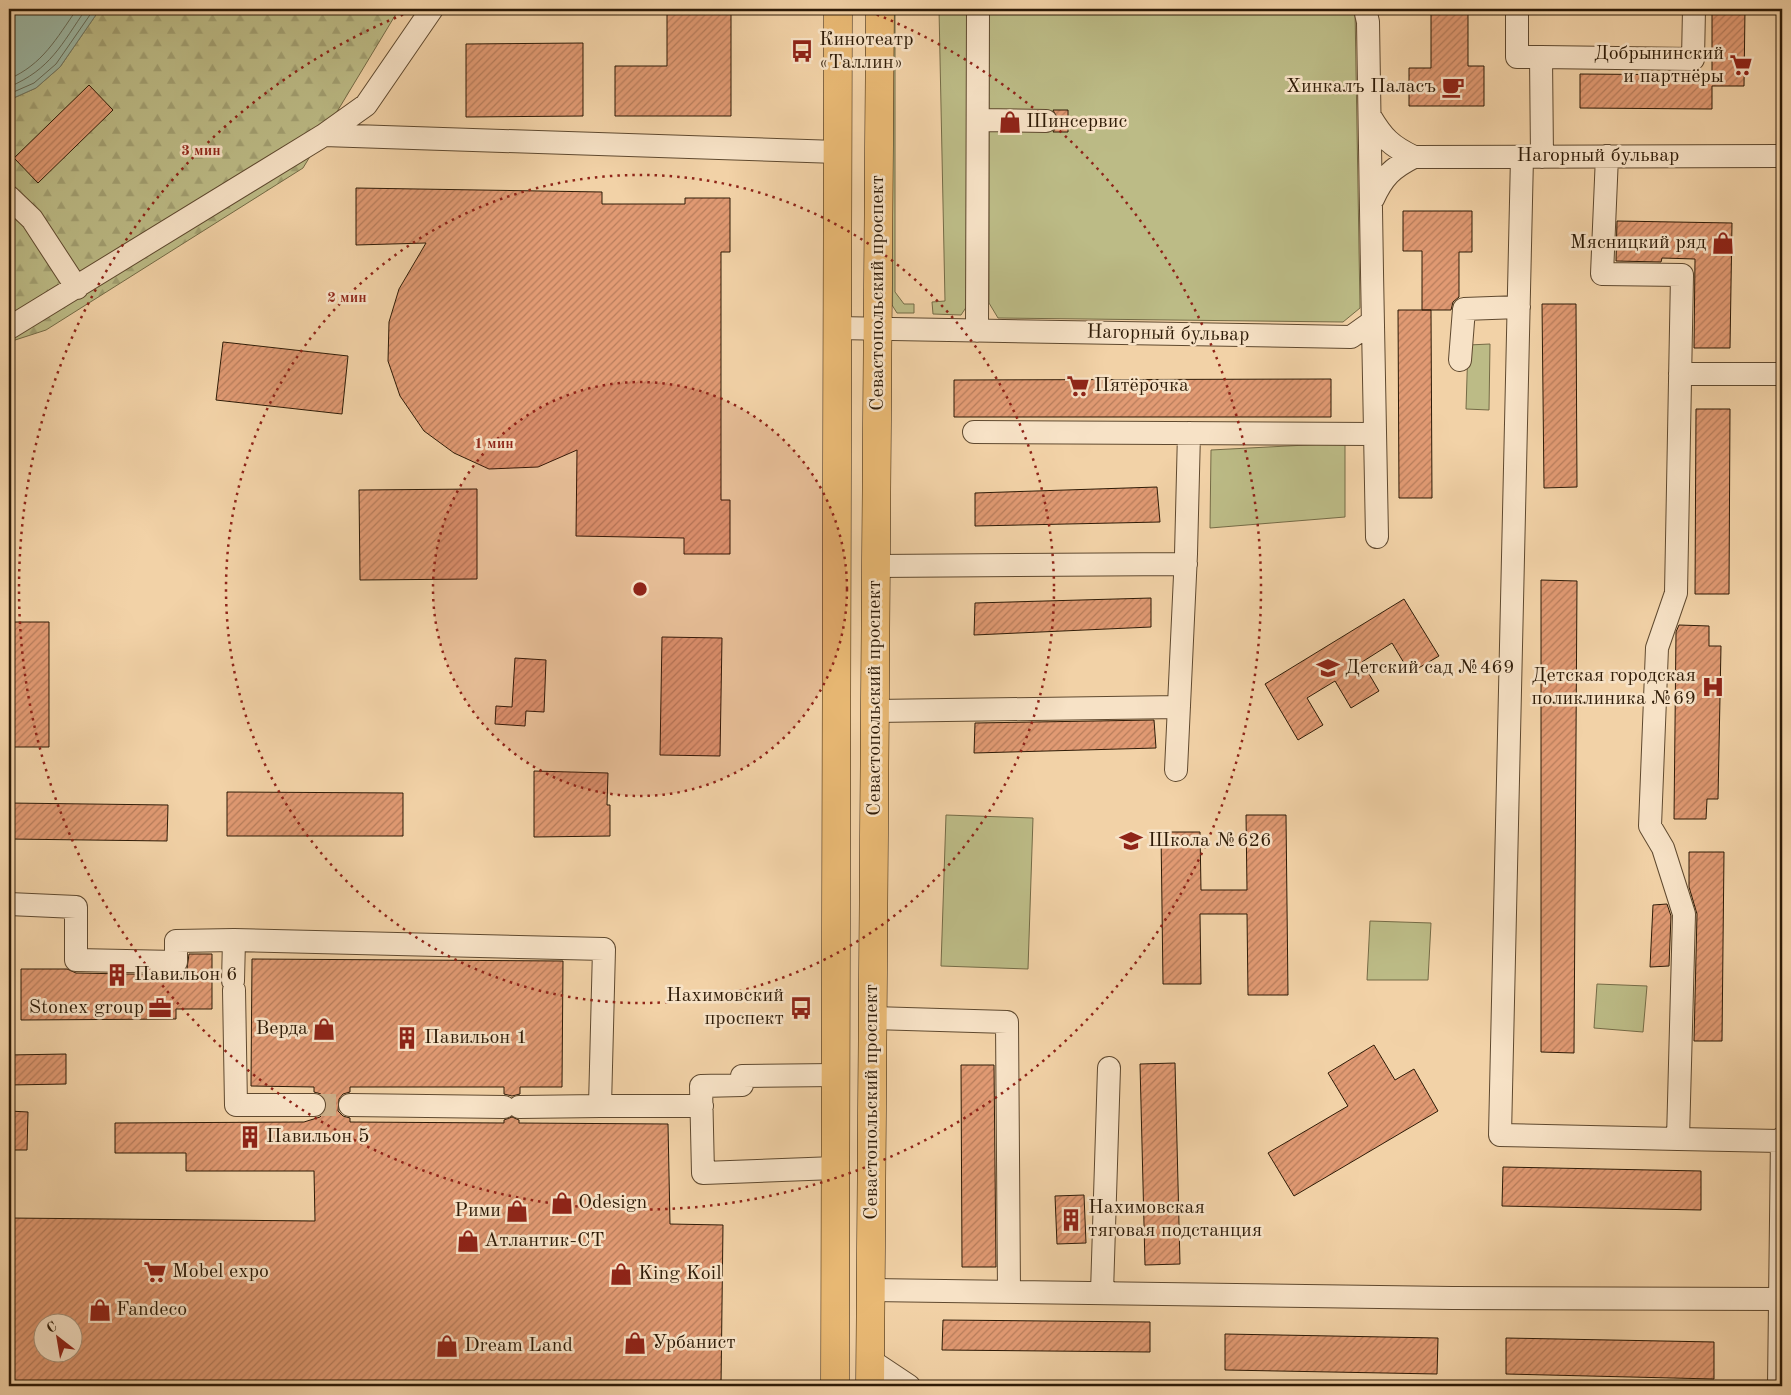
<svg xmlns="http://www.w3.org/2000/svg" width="1791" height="1395" viewBox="0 0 1791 1395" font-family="'Old Standard TT',serif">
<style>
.green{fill:#bcbb86;stroke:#756b46}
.forest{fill:url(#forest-firs);stroke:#756b46}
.water{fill:#9cb8a5;stroke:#707966}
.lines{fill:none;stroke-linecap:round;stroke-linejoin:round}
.shore{stroke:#656a56;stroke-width:1}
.building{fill:url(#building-hatch);stroke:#2e1b07;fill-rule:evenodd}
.minor-tunnel{stroke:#cbad87;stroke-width:22;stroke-dasharray:22 11;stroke-linecap:butt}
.minor-casing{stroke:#5f492f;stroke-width:24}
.major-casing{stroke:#2e1b07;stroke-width:29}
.minor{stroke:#f7e2c6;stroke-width:22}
.major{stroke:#e9b974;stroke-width:28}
.ring{fill:none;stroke:#8f2418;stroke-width:2.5;stroke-dasharray:2.5 5}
.labels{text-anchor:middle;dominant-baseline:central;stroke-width:5;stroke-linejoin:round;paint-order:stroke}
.poi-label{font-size:20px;fill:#2e1b07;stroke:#f7e2c6;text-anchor:start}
.street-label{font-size:20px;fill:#2e1b07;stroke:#f7e2c6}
.centre{fill:#8f2418;stroke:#f7e2c6;stroke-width:2.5}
.ring-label{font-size:15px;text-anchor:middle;font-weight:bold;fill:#8f2418;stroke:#f7e2c6;stroke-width:5;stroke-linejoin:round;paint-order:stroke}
</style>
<defs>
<pattern id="forest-firs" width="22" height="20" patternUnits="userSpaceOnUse" patternTransform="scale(1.25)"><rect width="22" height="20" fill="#bcbb86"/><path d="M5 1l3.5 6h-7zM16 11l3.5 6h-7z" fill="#a2a072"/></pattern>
<pattern id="building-hatch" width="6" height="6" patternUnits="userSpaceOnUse" patternTransform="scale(1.25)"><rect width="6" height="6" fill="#e19a73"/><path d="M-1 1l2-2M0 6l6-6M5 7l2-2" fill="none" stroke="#b77d5c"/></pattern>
</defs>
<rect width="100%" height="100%" fill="#f2d2a7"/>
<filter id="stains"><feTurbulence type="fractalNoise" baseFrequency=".004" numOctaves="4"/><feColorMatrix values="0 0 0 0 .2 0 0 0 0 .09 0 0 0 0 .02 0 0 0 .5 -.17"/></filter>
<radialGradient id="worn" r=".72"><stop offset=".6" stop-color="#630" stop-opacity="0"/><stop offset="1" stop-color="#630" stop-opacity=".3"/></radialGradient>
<!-- green -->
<path class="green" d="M889 9H895V292L904 304H914V313H897L892 305Z
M939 9H968L967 306 961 315 933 314 932 302 945 301Z
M989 9H1355L1360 308 1343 322 998 318 989 303Z
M1490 344 1489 410 1466 409 1468 345Z
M1345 443V517L1210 528 1211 450Z
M946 815 1033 818 1028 969 941 966Z
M1370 921 1431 923 1428 980H1367Z
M1597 984 1647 986 1643 1032 1594 1028Z"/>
<!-- forest -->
<path class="forest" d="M100 9H399L303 168 46 330 9 342V100L36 88 60 67Z"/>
<!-- water -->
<path class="water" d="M9 9H100L60 67 36 88 9 100Z"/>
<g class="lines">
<!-- shore -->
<path class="shore" d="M9 79C43 64 56 39 77 9
M9 87C51 69 61 45 86 9
M9 94 34 83 56 64 94 9"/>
</g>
<!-- building -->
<path class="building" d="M667 9H731V116H615V66H667Z
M1712 9H1745L1744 86H1712V109L1580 108V74L1712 75Z
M1431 13H1468V66H1484V106H1409V68H1431Z
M583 43V116L466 117V44Z
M89 85 113 110 38 183 14 158Z
M1053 110H1068V132H1053L1059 122Z
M356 188 602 192V204H685V198H730V252H721V500H730V554H684V538L576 536 577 450 538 467 489 469 454 453 424 431 400 396 388 361 389 322 399 289 426 243 356 245Z
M1403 211H1472V252H1459V297L1453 302 1451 310H1422V251H1403Z
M1617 221 1732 223 1730 348H1694L1695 259 1662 258 1661 262 1616 261Z
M1542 304H1576L1577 487 1544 488Z
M1398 310H1431L1432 498H1399Z
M223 342 348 356 342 414 216 400Z
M1331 379V417H954V380Z
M1696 409H1730L1729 594H1695Z
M1157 487 1160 522 975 526V493Z
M477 489V579L360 580 359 490Z
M1541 580 1577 581 1574 1053 1541 1052Z
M1151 598V627L974 635 975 603Z
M1404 599 1439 656 1410 673 1392 643 1362 662 1379 691 1351 708 1335 681 1307 698 1323 725 1298 740 1265 684Z
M9 622H49V747H9Z
M1679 625 1709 626V646H1721L1718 799H1707L1706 819H1674L1676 632Z
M662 637 722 638 720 756 660 755Z
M515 658 546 660 544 712 526 711 525 726 495 724 496 706 512 707Z
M1154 720 1156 748 974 753 975 723Z
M534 771 608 773 607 805H610V836L534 837Z
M227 792 403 793V836H227Z
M9 803 168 805 167 841 9 839Z
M1246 815H1286L1288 995H1248L1247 914H1200L1201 984H1163L1161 832H1200L1201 890H1247Z
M1689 852H1724L1722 1041H1694L1697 914 1689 887Z
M1667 904 1671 916 1669 966 1650 967 1653 905Z
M189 954H212V1009H176V1019L21 1020V969H67L76 973 176 975 187 969Z
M252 959 563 961 562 1087H520V1094L512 1096 504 1094V1087H350V1092L343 1094 339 1099 338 1111 343 1116 350 1118V1122L504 1123V1120L512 1117 519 1120V1123L668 1124 670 1224 723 1225 721 1386H9V1218L315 1221 314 1171H186V1153H115V1123L304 1122 320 1117 325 1112 327 1105 326 1099 321 1094 314 1092V1087L251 1086ZM42 1322H72V1352H42Z
M1374 1045 1395 1080 1414 1069 1438 1111 1294 1196 1268 1153 1348 1106 1328 1073Z
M66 1054V1084L9 1085V1055Z
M1175 1063 1180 1264 1145 1265 1140 1064Z
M961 1065H994L996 1267H962Z
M9 1111 28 1112 27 1150H9Z
M1503 1167 1701 1171V1210L1502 1206Z
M1084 1195 1086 1243 1057 1244 1055 1196Z
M943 1320 1150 1322V1352L942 1350Z
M1225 1334 1438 1338 1437 1374 1225 1370Z
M1506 1338 1714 1342V1379L1506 1374Z"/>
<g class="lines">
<!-- minor-tunnel -->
<path class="minor-tunnel" d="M314 1105H350"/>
<defs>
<path id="minor" d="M1365 9 1368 22C1371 194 1373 365 1377 537
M1517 9V57H1541
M1370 116C1383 138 1391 146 1414 157L1782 156
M978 120 1046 121
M324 135 366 105 432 9
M1607 156 1602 274 1682 275 1676 593 1657 648 1650 826 1663 848 1684 914 1678 1139 1782 1141
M1522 157 1500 1135 1678 1139
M1542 157 1541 57 1693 59 1694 9
M9 197 32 219 77 288
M1373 199C1383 177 1392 168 1414 157
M9 328 324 135 837 152
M837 328 1351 337 1372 322
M977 331 978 9
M1460 360 1464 309 1519 307
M1680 374H1782
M974 432 1374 434
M876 566 1186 564
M875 711 1179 707
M1176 770 1186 554 1189 433
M9 904 76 907V960L176 962V941L234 940
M233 981 234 940 604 949 600 1106 519 1107
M234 990 236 1105H314
M873 1018 1007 1022 1009 1291
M742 1076 835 1075
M742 1085 701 1086 703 1173 835 1168
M350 1105 504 1107
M600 1106H702
M871 1290 1452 1298 1781 1299
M1102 1292 1109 1068
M870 1360 909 1386
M1779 1386 1782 1138"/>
<path id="major" d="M835 1386 838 9
M870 1386 880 9"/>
</defs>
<!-- minor casing -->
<use href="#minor" class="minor-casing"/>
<!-- major casing -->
<use href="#major" class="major-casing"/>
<!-- minor -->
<use href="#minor" class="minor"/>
<!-- major -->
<use href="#major" class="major"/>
</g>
<!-- distance rings -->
<circle cx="640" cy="589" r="207" fill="#8f2418" fill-opacity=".12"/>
<g class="ring">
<circle cx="640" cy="589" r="207"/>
<circle cx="640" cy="589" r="414"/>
<path d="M863 9A621 621 0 1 1 417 9"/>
</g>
<!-- icons -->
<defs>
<symbol id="bus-bare" viewBox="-9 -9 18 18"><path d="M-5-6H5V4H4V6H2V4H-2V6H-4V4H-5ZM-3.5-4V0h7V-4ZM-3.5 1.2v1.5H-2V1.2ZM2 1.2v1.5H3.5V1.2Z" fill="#8f2418" stroke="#f7e2c6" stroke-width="2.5" paint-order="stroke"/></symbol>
<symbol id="supermarket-bare" viewBox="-9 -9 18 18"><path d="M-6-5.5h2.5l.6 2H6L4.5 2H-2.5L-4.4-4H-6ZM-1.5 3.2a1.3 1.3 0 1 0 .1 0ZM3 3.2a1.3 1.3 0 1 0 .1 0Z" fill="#8f2418" stroke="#f7e2c6" stroke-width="2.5" paint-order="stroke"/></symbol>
<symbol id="cafe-bare" viewBox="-9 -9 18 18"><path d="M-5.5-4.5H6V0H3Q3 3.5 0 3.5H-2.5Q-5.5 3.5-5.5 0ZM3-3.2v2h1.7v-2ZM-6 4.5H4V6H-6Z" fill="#8f2418" stroke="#f7e2c6" stroke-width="2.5" paint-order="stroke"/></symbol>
<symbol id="shop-bare" viewBox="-9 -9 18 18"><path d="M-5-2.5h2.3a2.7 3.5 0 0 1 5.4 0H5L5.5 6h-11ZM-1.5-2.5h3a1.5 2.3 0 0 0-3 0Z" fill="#8f2418" stroke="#f7e2c6" stroke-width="2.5" paint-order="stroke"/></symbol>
<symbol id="school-bare" viewBox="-9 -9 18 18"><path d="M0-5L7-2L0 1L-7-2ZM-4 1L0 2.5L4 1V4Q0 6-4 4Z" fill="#8f2418" stroke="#f7e2c6" stroke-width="2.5" paint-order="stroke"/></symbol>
<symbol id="hospital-bare" viewBox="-9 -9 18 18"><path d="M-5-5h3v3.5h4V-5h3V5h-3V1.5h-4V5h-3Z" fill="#8f2418" stroke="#f7e2c6" stroke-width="2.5" paint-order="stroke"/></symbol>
<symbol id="building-bare" viewBox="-9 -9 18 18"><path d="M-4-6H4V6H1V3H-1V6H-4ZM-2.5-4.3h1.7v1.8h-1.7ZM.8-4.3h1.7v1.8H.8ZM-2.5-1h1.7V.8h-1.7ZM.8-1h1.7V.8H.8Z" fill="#8f2418" stroke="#f7e2c6" stroke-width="2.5" paint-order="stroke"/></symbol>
<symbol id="office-bare" viewBox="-9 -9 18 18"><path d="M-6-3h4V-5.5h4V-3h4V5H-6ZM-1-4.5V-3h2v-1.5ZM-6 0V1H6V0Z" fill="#8f2418" stroke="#f7e2c6" stroke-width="2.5" paint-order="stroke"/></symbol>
</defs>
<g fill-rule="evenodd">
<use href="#bus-bare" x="786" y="35" width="32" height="32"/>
<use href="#supermarket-bare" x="1725" y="49" width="32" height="32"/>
<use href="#cafe-bare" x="1437" y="71" width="32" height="32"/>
<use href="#shop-bare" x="994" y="106" width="32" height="32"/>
<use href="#shop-bare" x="1707" y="227" width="32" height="32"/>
<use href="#supermarket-bare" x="1062" y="370" width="32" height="32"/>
<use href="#school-bare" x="1312" y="652" width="32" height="32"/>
<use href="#hospital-bare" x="1697" y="671" width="32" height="32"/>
<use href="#school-bare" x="1115" y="825" width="32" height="32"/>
<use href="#building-bare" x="101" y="959" width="32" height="32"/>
<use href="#office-bare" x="144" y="992" width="32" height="32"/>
<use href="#bus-bare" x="785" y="992" width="32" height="32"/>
<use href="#shop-bare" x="308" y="1013" width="32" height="32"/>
<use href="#building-bare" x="391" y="1022" width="32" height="32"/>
<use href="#building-bare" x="234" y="1121" width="32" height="32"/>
<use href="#shop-bare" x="546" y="1187" width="32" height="32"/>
<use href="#shop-bare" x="501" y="1195" width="32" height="32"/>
<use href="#building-bare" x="1055" y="1204" width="32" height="32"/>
<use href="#shop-bare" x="452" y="1225" width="32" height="32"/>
<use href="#supermarket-bare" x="139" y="1256" width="32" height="32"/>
<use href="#shop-bare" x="605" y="1258" width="32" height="32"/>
<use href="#shop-bare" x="84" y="1294" width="32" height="32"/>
<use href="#shop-bare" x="619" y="1327" width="32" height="32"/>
<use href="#shop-bare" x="431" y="1330" width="32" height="32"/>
</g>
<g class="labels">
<!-- poi labels -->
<g class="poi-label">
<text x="819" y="40">Кинотеатр<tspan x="819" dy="23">«Таллин»</tspan></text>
<text x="1724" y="54" text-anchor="end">Добрынинский<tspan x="1724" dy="23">и партнёры</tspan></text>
<text x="1436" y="87" text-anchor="end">Хинкалъ Паласъ</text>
<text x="1026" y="122">Шинсервис</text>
<text x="1706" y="243" text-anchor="end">Мясницкий ряд</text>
<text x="1094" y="386">Пятёрочка</text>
<text x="1345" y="668">Детский сад №469</text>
<text x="1696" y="676" text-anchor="end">Детская городская<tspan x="1696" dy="23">поликлиника №69</tspan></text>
<text x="1148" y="841">Школа №626</text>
<text x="134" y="975">Павильон 6</text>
<text x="784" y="996" text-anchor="end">Нахимовский<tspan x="784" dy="23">проспект</tspan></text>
<text x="144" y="1008" text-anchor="end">Stonex group</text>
<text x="308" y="1029" text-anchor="end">Верда</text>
<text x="424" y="1038">Павильон 1</text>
<text x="266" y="1137">Павильон 5</text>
<text x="578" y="1203">Odesign</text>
<text x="1088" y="1208">Нахимовская<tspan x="1088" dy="23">тяговая подстанция</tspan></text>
<text x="501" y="1211" text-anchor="end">Рими</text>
<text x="484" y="1241">Атлантик-СТ</text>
<text x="172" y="1272">Mobel expo</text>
<text x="638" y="1274">King Koil</text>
<text x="116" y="1310">Fandeco</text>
<text x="652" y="1343">Урбанист</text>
<text x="464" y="1346">Dream Land</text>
</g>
<!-- street labels -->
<g class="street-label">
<text x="1598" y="156">Нагорный бульвар</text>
<text transform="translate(878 293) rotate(-90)">Севастопольский проспект</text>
<text transform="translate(1168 334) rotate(1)">Нагорный бульвар</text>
<text transform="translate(875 698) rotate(-90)">Севастопольский проспект</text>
<text transform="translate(872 1102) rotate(-90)">Севастопольский проспект</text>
</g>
</g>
<circle cx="640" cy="589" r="8" class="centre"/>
<g class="ring-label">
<text x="201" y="155">3 мин</text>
<text x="347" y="302">2 мин</text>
<text x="494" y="448">1 мин</text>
</g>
<!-- margin -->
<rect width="1791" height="1395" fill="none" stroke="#f2d2a7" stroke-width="30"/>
<rect x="10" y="10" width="1771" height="1375" fill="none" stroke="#2e1b07" stroke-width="2.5"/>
<rect x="15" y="15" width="1761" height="1365" fill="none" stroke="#2e1b07"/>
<!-- north arrow -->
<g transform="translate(58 1338) rotate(329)"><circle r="24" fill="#f7e2c6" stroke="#a7927a"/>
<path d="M0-4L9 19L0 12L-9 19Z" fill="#8f2418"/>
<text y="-8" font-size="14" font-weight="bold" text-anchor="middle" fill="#2e1b07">С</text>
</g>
<rect width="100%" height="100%" filter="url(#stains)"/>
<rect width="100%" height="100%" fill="url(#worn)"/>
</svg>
